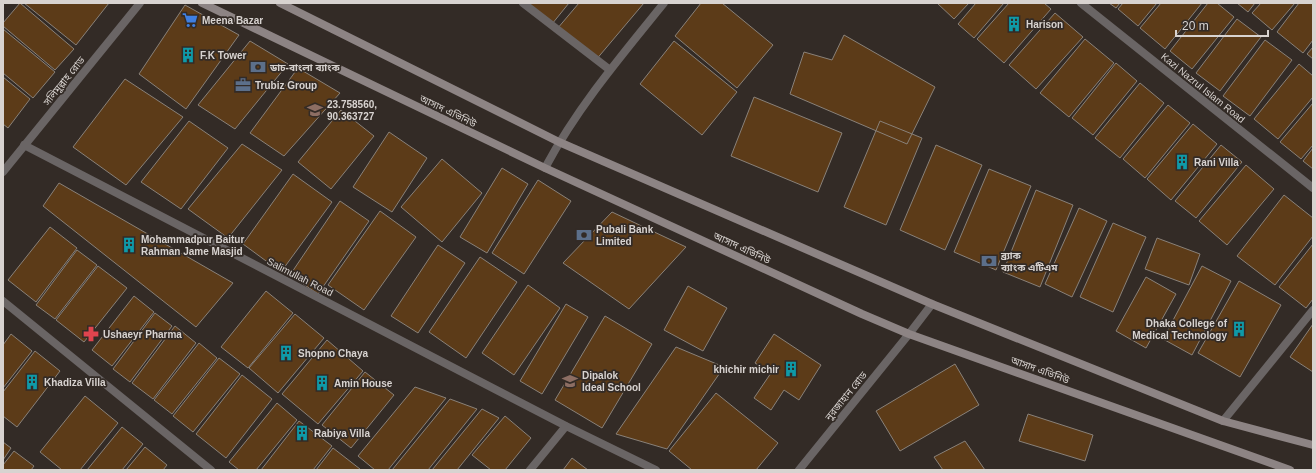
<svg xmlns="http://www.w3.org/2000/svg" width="1316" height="473" viewBox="0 0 1316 473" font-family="Arial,'Noto Sans Bengali',sans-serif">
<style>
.building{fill:#5c3b18;stroke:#898179}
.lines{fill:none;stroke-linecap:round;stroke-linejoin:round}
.street{stroke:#6a6565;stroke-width:8}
.secondary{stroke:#8d8484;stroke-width:8}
.labels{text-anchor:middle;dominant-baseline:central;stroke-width:3.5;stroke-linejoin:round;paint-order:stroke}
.poi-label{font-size:10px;font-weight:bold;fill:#d8d3d0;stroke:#332b26;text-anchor:start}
.street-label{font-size:10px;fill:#d8d3d0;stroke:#332b26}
</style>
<rect width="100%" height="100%" fill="#332b26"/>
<!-- building -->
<path class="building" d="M20 3 74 49 55 70 3 26V23Z
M24 3H109L76 45Z
M527 3H569L552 24Z
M579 3H644L595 61 557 29Z
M701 3H722L773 45 737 88 675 36Z
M937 3H969L954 19Z
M976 3H1004L974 38 958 24Z
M1009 3H1044L1051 9 1004 63 977 39Z
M1109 3H1120L1116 8Z
M1123 3H1157L1138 26 1118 9Z
M1161 3H1202L1165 49 1140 28Z
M1208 3H1217L1234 17 1192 69 1170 51Z
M1237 3H1255L1248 12Z
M1261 3H1295L1272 30 1252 13Z
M1299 3H1313V40L1303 53 1277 32Z
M185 5 239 35 186 109 139 74Z
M1055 13 1083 37 1036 89 1009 65Z
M1237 19 1261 37 1220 91 1196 73Z
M3 29 55 72 33 98 3 73Z
M844 35 935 87 907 144 790 94 804 52 832 60Z
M1085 39 1114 63 1069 117 1040 93Z
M1265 40 1292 60 1250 116 1223 96Z
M250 41 288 64 235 129 198 105Z
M674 41 737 92 702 135 640 84Z
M1313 47V59L1307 54Z
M1116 63 1137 81 1093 135 1072 118Z
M1299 64 1313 76V97L1278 139 1254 119Z
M298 68 340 93 284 156 250 133Z
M3 77 30 99 8 128 3 124Z
M125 79 183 117 126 185 73 147Z
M1140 83 1164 103 1120 158 1095 138Z
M754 97 842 133 818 192 731 156Z
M1313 103V145L1301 159 1280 142Z
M1168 105 1190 123 1145 178 1123 159Z
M341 110 374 136 331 189 298 162Z
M189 121 228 148 181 209 141 182Z
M880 121 922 138 886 225 844 207Z
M1193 124 1217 144 1171 200 1147 179Z
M389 132 427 158 392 212 353 187Z
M242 144 282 170 228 238 188 209Z
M936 145 982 165 945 250 900 230Z
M1221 145 1242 162 1196 218 1175 201Z
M1313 148V169L1303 161Z
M442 159 482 193 442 242 401 207Z
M1246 165 1274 189 1227 245 1199 221Z
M502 168 528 184 487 253 460 237Z
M989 169 1031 186 996 270 954 252Z
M293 174 332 202 281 272 243 244Z
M538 180 571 201 524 274 492 253Z
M59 183 233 283 196 327 43 206Z
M1036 190 1073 205 1040 287 1003 272Z
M1284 195 1313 218V236L1275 285 1237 256Z
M340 201 369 221 318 294 290 275Z
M1079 208 1107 221 1072 297 1045 284Z
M380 211 416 237 364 310 328 285Z
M612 212 686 247 629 309 563 263Z
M1113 223 1146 237 1113 312 1080 297Z
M50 227 77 248 36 302 8 280Z
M1157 238 1200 254 1189 285 1145 269Z
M1313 244V299L1306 308 1279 287Z
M438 245 465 263 418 333 391 316Z
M77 250 97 265 55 319 36 305Z
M480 257 517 282 466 358 429 332Z
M98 266 127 288 84 342 56 320Z
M1202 266 1231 281 1192 355 1163 339Z
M1146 277 1176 294 1146 348 1116 331Z
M1239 281 1281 305 1240 377 1198 353Z
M528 285 560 308 514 375 482 353Z
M688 286 727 308 703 351 664 330Z
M266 291 293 313 248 368 221 347Z
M134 296 154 312 112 366 92 350Z
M566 304 588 317 542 394 520 381Z
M155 313 172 326 130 382 113 369Z
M295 314 324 338 278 393 249 368Z
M605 316 652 344 602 428 555 400Z
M1313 324V372L1290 357Z
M175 326 196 343 153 399 132 383Z
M11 334 32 351 3 388V345Z
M774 334 821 365 799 400 784 390 771 410 754 398 771 373 755 363Z
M327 340 363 371 318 424 282 394Z
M199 343 217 358 172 414 154 400Z
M676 347 724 367 667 449 616 434Z
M35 351 60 371 17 427 3 416V392Z
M219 358 240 374 193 432 173 416Z
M955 364 979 405 900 451 876 411Z
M365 372 394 395 351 448 322 425Z
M242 375 272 399 226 458 196 434Z
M415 387 446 398 388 470H375L358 456Z
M716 393 778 443 756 470H692L669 451Z
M85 396 118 423 80 470H62L40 452Z
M450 399 477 409 428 470H392Z
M277 403 297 420 256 470H239L229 462Z
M482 409 499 418 457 470H432Z
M1028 414 1093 435 1085 461 1019 441Z
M505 416 531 438 505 470H491L472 455Z
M299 421 332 446 313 470H261Z
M122 427 143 444 122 470H87Z
M965 441 985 470H943L934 457Z
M3 442 11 448 3 460Z
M145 447 167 465 163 470H126Z
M333 448 360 469 359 470H316Z
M14 451 34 466 31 470H3V465Z
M572 458 588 470H563Z"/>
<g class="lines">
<!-- street -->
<path class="street" d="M523 3 610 70
M1081 3 1313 188
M24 145 566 426 656 470
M545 168C577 108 621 56 664 3
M3 172 140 3
M3 301 211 470
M1223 421 1313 310
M530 470 566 426
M799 470 909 334 932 304"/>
<!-- secondary -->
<path class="secondary" d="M202 3 545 168 862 314 909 334 1290 470
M280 3 559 142 932 304 1223 421 1313 445"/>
</g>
<!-- icons -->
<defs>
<symbol id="supermarket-bare" viewBox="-9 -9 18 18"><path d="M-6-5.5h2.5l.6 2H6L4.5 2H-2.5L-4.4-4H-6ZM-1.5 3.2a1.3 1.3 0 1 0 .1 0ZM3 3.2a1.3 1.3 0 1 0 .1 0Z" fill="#3f7fe0" stroke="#332b26" stroke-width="2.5" paint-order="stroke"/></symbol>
<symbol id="building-bare" viewBox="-9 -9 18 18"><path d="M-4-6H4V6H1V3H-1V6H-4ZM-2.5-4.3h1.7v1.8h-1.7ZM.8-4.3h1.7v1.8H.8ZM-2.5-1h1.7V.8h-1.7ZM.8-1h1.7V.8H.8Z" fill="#0f9aa8" stroke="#332b26" stroke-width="2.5" paint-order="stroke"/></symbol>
<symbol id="bank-bare" viewBox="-9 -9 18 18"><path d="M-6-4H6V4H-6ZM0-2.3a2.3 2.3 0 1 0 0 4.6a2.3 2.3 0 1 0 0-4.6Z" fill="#5c6f8a" stroke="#332b26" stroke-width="2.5" paint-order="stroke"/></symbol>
<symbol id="office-bare" viewBox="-9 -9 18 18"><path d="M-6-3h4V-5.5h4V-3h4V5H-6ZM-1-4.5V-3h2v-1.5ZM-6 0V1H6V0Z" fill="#5c6f8a" stroke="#332b26" stroke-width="2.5" paint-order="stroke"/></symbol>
<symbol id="school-bare" viewBox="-9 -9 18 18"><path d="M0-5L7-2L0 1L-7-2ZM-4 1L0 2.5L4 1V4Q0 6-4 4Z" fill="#8d6e63" stroke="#332b26" stroke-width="2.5" paint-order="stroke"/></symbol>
<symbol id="pharmacy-bare" viewBox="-9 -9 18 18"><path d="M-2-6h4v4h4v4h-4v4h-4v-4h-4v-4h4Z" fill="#e0444e" stroke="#332b26" stroke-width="2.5" paint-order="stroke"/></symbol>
</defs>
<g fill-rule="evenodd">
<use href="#supermarket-bare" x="179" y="9" width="22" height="22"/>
<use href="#building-bare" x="1003" y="13" width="22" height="22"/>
<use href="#building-bare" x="177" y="44" width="22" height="22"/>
<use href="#bank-bare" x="247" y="56" width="22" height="22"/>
<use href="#office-bare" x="232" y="74" width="22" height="22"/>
<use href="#school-bare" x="304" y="99" width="22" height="22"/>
<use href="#building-bare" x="1171" y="151" width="22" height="22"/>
<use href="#bank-bare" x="573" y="224" width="22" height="22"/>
<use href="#building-bare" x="118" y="234" width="22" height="22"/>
<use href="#bank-bare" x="978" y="250" width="22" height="22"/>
<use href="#building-bare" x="1228" y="318" width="22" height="22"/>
<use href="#pharmacy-bare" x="80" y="323" width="22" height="22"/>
<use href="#building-bare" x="275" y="342" width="22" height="22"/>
<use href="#building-bare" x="780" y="358" width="22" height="22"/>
<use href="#school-bare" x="559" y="370" width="22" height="22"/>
<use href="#building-bare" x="21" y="371" width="22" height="22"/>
<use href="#building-bare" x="311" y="372" width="22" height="22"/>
<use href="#building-bare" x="291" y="422" width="22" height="22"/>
</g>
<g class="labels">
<!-- poi labels -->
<g class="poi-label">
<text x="202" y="20">Meena Bazar</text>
<text x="1026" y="24">Harison</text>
<text x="200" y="55">F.K Tower</text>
<text x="270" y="67">ডাচ-বাংলা ব্যাংক</text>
<text x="255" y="85">Trubiz Group</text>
<text x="327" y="104">23.758560,<tspan x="327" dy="12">90.363727</tspan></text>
<text x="1194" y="162">Rani Villa</text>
<text x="596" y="229">Pubali Bank<tspan x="596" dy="12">Limited</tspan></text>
<text x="141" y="239">Mohammadpur Baitur<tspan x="141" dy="12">Rahman Jame Masjid</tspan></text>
<text x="1001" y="255">ব্র্যাক<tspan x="1001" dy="12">ব্যাংক এটিএম</tspan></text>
<text x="1227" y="323" text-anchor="end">Dhaka College of<tspan x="1227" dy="12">Medical Technology</tspan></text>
<text x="103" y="334">Ushaeyr Pharma</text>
<text x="298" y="353">Shopno Chaya</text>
<text x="779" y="369" text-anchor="end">khichir michir</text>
<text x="582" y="375">Dipalok<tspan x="582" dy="12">Ideal School</tspan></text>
<text x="44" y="382">Khadiza Villa</text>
<text x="334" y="383">Amin House</text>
<text x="314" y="433">Rabiya Villa</text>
</g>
<!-- street labels -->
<g class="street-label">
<text transform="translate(64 81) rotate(-51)">সলিমুল্লাহ রোড</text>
<text transform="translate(1203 88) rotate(39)">Kazi Nazrul Islam Road</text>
<text transform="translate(448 111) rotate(26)">আসাদ এভিনিউ</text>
<text transform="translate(742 248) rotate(25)">আসাদ এভিনিউ</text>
<text transform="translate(300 277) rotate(27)">Salimullah Road</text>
<text transform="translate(1040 370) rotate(20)">আসাদ এভিনিউ</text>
<text transform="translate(846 396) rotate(-51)">নুরজাহান রোড</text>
</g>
</g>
<!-- border -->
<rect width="1316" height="473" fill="none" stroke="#d8d3d0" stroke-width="8"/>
<!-- scale -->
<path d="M1176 30v6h92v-6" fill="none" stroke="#d8d3d0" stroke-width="2"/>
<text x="1182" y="30" font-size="12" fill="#d8d3d0" stroke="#332b26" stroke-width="3" paint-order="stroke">20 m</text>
</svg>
